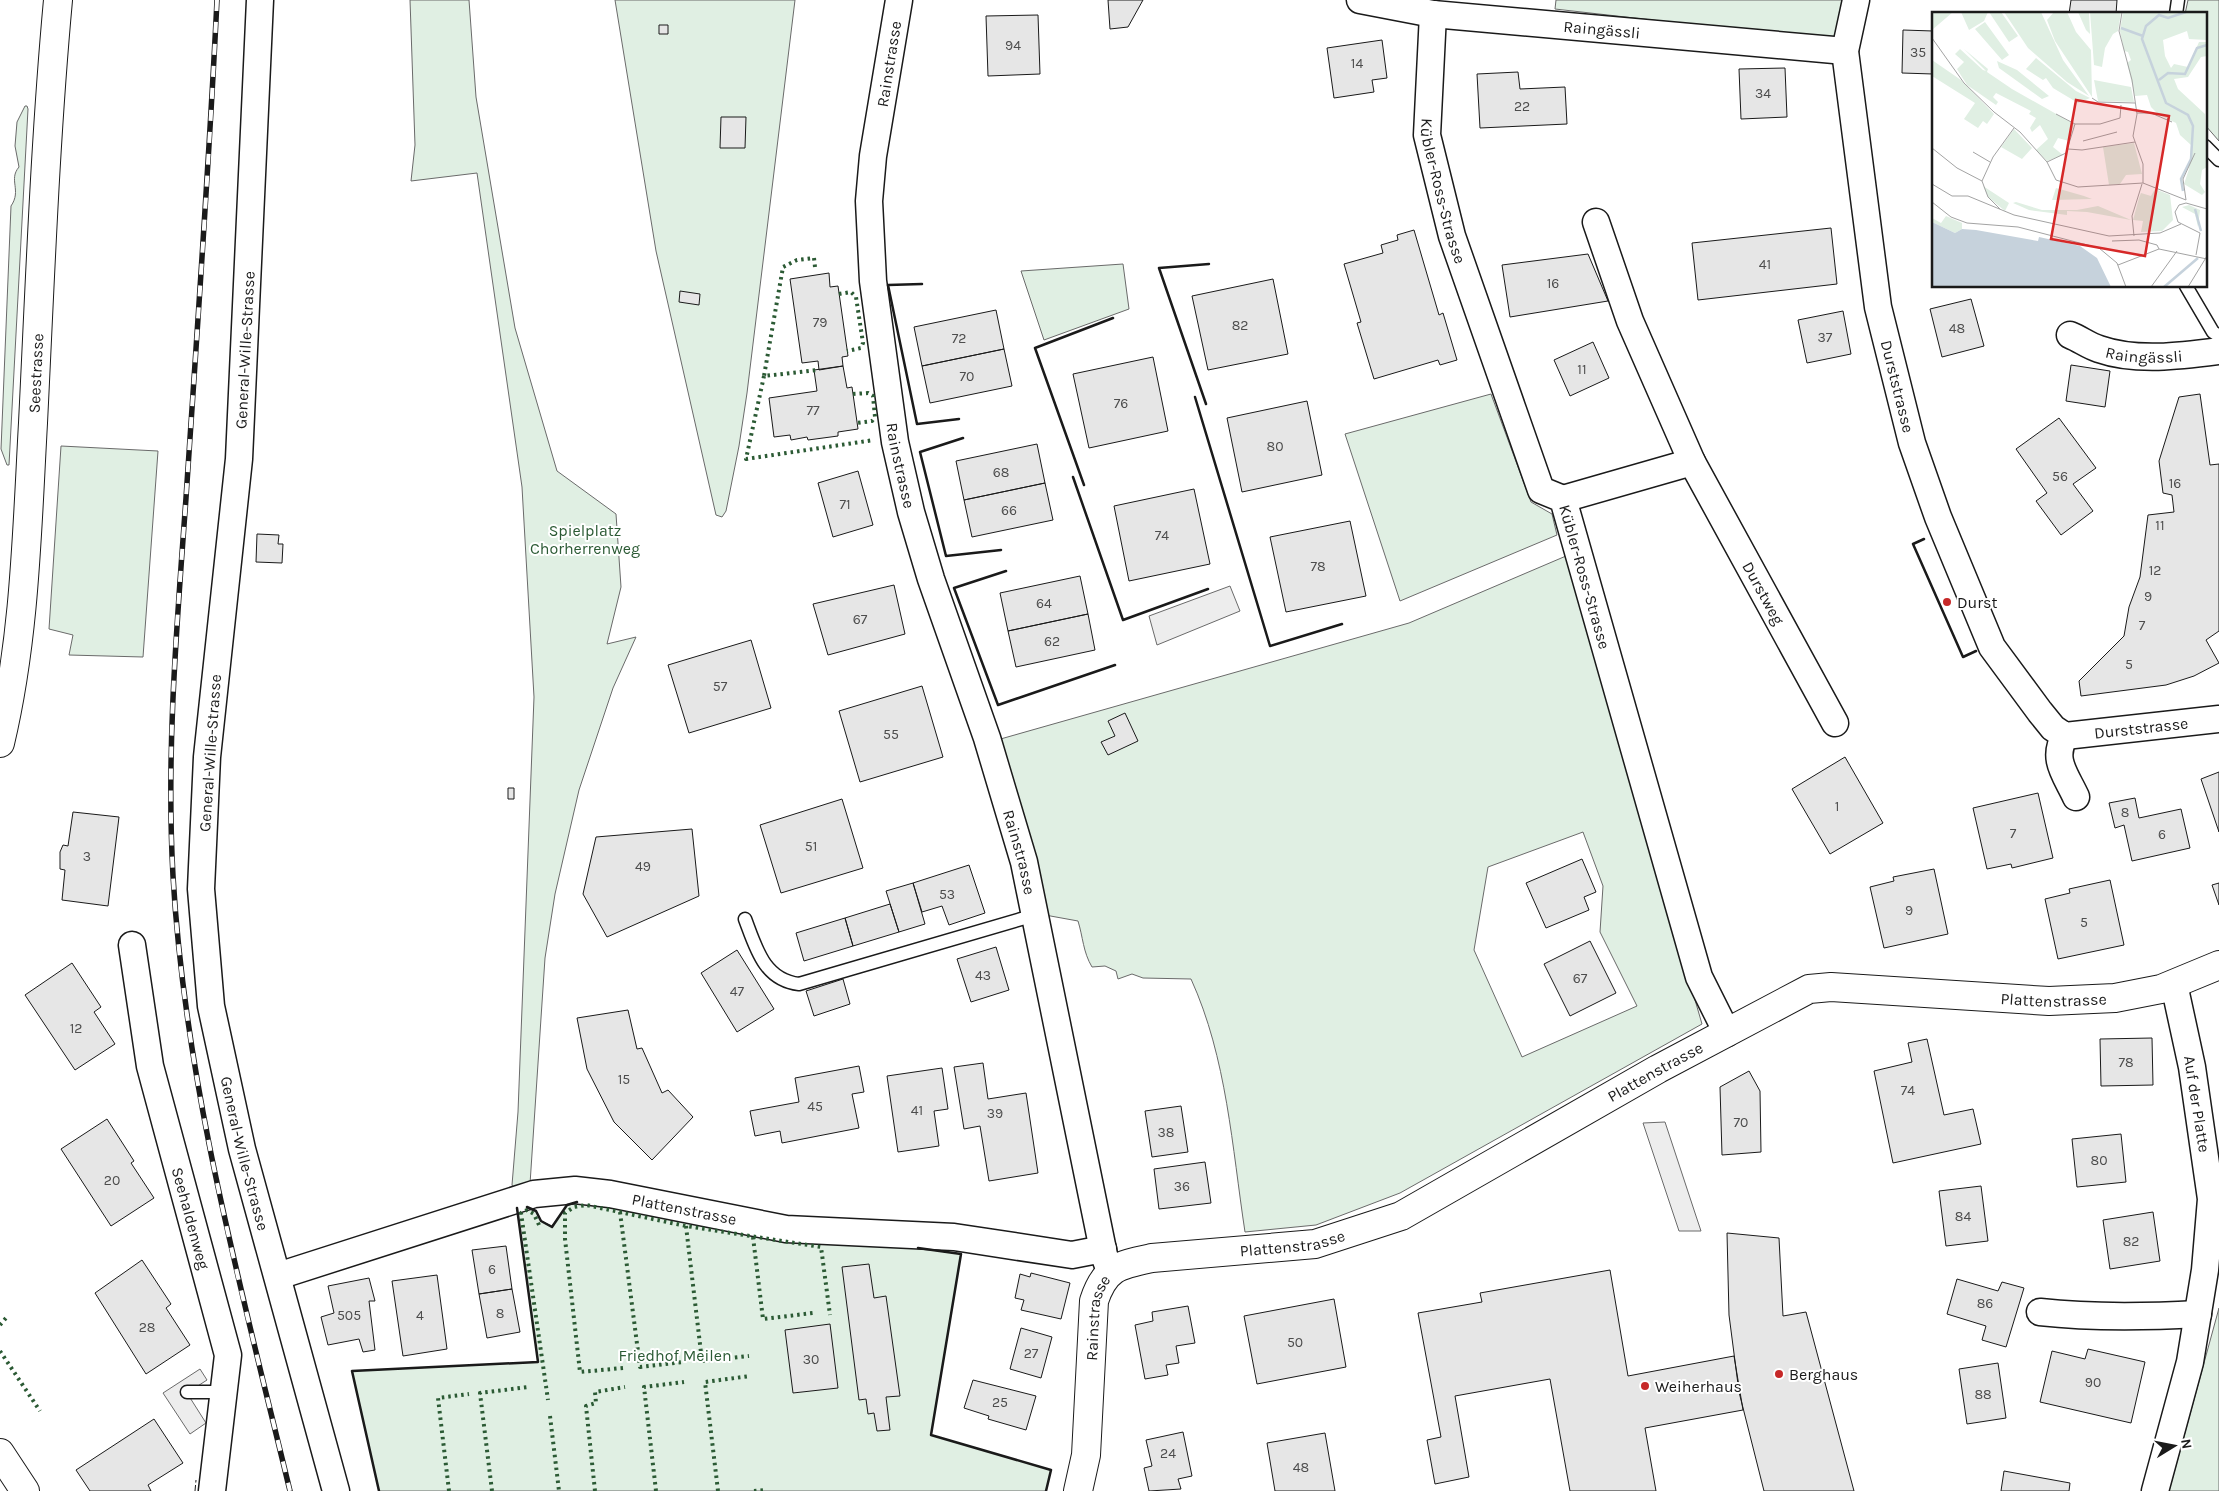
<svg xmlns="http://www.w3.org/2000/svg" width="2219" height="1491" viewBox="0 0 2219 1491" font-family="Karla,sans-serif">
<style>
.green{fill:#e0efe3;stroke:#6a6a6a;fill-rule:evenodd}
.parking{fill:#ededed;stroke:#6a6a6a}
.building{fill:#e6e6e6;stroke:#1a1a1a}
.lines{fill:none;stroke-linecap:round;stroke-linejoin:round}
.lane-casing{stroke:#1a1a1a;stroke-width:15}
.street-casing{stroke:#1a1a1a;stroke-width:29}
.secondary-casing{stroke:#1a1a1a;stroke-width:30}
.primary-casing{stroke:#1a1a1a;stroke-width:30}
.lane{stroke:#fff;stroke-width:12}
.street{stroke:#fff;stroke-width:26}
.secondary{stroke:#fff;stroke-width:28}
.primary{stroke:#fff;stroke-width:28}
.rail-casing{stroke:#1a1a1a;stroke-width:5.5}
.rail{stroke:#fff;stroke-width:4;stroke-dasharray:11;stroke-linecap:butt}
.hedge{stroke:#2b5a34;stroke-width:4;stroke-dasharray:2.5 4;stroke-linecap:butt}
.fence{stroke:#1a1a1a;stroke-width:1;stroke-dasharray:6 2.5;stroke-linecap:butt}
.wall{stroke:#1a1a1a;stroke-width:2.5}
.poi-dot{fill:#c62828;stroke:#fff;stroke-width:2}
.labels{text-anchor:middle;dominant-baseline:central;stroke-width:4;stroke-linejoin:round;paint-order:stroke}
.number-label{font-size:14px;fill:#4d4d4d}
.street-label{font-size:16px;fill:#1a1a1a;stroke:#fff}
.park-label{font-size:16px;fill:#2b5a34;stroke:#fff}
.poi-label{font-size:16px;fill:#1a1a1a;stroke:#fff;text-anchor:start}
.inset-river{fill:none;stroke:#c6d2dc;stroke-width:2.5}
.inset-road{fill:none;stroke:#a3a3a3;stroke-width:1}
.view{fill:#d62828;fill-opacity:0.15;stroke:#d62828;stroke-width:2.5}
.inset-edge{fill:none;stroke:#1a1a1a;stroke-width:2.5}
</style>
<rect width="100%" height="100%" fill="#fff"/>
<!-- green -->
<path class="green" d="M410 0H469L476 97 515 328 557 471 616 514 621 587 607 644 636 637 613 688 579 790 555 894 545 958 530 1184 514 1189 512 1185 518 1112 534 697 522 487 477 173 411 181 415 145Z
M615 0H795L747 393 739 446 726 511 722 517 716 515 656 251Z
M1556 0H1845L1837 41 1555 9Z
M2188 0H2219V141L2205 125V14H2185Z
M25 106H27L28 109 9 465H7L1 449 11 206C22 190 8 180 19 167L15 146 17 122Z
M1123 264 1129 309 1044 340 1021 271Z
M1491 394 1531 502 1552 514 1557 535 1400 601 1345 434Z
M61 446 158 451 143 657 69 655 73 635 49 629Z
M1566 556 1702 1024 1400 1193 1316 1225 1245 1232C1232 1147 1227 1058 1191 979L1143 978 1132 974 1118 979 1116 971 1105 966 1092 967C1083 952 1083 937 1078 921L1045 915 997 740 1409 623ZM1583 832 1603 886 1600 932 1637 1006 1522 1057 1474 950 1488 867Z
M576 1202 961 1254 931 1435 1051 1470 1046 1491H379L352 1371 538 1362 517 1208 524 1207 536 1211 541 1221 552 1226 567 1205Z
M2219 1308V1491H2169Z"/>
<!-- parking -->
<path class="parking" d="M1230 586 1240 611 1157 645 1149 616Z
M1665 1122 1696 1216 1701 1231H1679L1643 1123Z
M200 1369 207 1380 187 1393 206 1423 190 1434 163 1393Z"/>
<!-- building -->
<path class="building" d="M1108 0H1143L1128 27 1110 29Z
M2071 0H2117L2116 14H2069Z
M1038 15 1040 74 988 76 986 16Z
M659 25H668V34H659Z
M1903 30 1933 31V74L1902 73Z
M1382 40 1387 78 1372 80 1374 92 1334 98 1327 48Z
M1785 68 1787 117 1741 119 1739 69Z
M1518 72 1520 89 1565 87 1567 124 1480 128 1477 74Z
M721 117H746L745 148H720Z
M1831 228 1837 284 1698 300 1692 243Z
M1414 230 1439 315 1443 313 1457 360 1440 365 1438 360 1374 379 1357 323 1361 322 1344 264 1383 253 1381 245 1398 240 1397 235Z
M1588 254 1608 301 1510 317 1502 265Z
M829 273 830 287 838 286 848 356 842 357 843 366 819 370 818 361 802 363 790 279Z
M1273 279 1288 354 1208 370 1192 296Z
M680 291 700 294 699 305 679 302Z
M1971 299 1984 346 1942 357 1930 309Z
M996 310 1004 349 922 366 914 327Z
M1843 311 1851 354 1807 363 1798 320Z
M1593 342 1609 378 1570 396 1554 360Z
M1004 349 1012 386 930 403 922 366Z
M1153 357 1168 431 1089 448 1073 374Z
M2071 365 2110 371 2105 407 2066 401Z
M843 366 847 388 852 387 858 429 838 432V436L808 440 807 437 791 440 790 435 774 437 769 398 817 391 814 370Z
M2200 394 2210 465 2219 464V631L2206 640 2219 663 2194 676 2166 685 2081 696 2079 681 2124 636 2129 607 2140 577 2148 515 2174 512 2172 495 2163 493 2159 461 2179 397Z
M1307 401 1322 475 1242 492 1227 418Z
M2059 418 2096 468 2073 484 2093 511 2061 535 2036 501 2047 493 2016 449Z
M1037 444 1045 483 964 500 956 461Z
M858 471 873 525 833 537 818 483Z
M1045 483 1053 520 972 537 964 500Z
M1194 489 1210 564 1129 581 1114 506Z
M1350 521 1366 596 1286 612 1270 537Z
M257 534 279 535 278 544H283L282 563 256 562Z
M1080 576 1088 614 1008 631 1000 593Z
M894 585 905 634 828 655 813 604Z
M1088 614 1095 650 1016 667 1008 631Z
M751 640 771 708 689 733 668 665Z
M922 686 943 757 860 782 839 711Z
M1125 713 1138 741 1108 755 1101 742 1115 736 1108 721Z
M1845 757 1883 823 1830 854 1792 789Z
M2219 772V832L2201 779Z
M508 788H514V799H508Z
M2038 793 2053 858 2012 868 2011 864 1987 869 1973 808Z
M2135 798 2139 818 2181 809 2190 848 2132 861 2124 825 2115 828 2109 803Z
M842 799 863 868 781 893 760 825Z
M73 812 119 817 108 906 62 900 65 870 60 869V852L63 845 68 846Z
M692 829 699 896 607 937 583 894 596 837Z
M1582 859 1596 892 1584 897 1589 910 1546 928 1526 883Z
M969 865 985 913 949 925 942 906 922 912 913 883Z
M1934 869 1948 934 1884 948 1870 887 1894 881 1893 877Z
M2110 880 2124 945 2058 959 2045 899 2070 893 2069 889Z
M913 883 925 924 899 932 886 891Z
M2219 883V905L2212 885Z
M890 904 899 932 853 946 845 918Z
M845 918 853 946 804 961 796 933Z
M1590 941 1616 993 1570 1016 1544 964Z
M996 947 1009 990 971 1002 957 959Z
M737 950 774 1009 737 1032 701 973Z
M72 963 101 1007 94 1012 115 1044 75 1070 25 995Z
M843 979 850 1004 814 1016 806 991Z
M628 1010 637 1049 642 1048 662 1093 668 1090 693 1117 652 1160 614 1122 587 1069 577 1018Z
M2152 1038 2153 1085 2101 1086 2100 1039Z
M1927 1039 1944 1115 1973 1109 1981 1144 1893 1163 1874 1071 1912 1062 1908 1043Z
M983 1063 988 1099 1026 1093 1038 1173 989 1181 980 1126 964 1129 954 1067Z
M859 1066 864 1092 852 1094 859 1128 782 1143 780 1131 755 1136 750 1111 799 1102 795 1078Z
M942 1068 948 1109 934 1111 939 1146 898 1152 887 1076Z
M1749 1071 1760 1091 1761 1152 1722 1155 1720 1087Z
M1181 1106 1188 1152 1152 1157 1145 1111Z
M107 1119 134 1161 131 1163 154 1198 111 1226 61 1149Z
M2121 1134 2126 1182 2077 1187 2072 1139Z
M1205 1162 1211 1203 1159 1209 1154 1169Z
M1981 1186 1988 1241 1946 1246 1939 1191Z
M2153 1212 2160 1261 2110 1269 2103 1220Z
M1727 1233 1779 1238 1783 1316 1806 1312 1854 1491H1764L1739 1392 1729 1315Z
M506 1246 512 1289 479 1294 472 1250Z
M142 1260 171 1304 166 1308 190 1345 146 1374 95 1293Z
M869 1264 874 1298 886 1296 900 1396 886 1397 890 1430 877 1431 874 1413 868 1414 866 1399 859 1400 842 1267Z
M1610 1270 1628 1376 1734 1356 1743 1410 1645 1428 1656 1491H1570L1550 1379 1455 1396 1469 1477 1435 1484 1427 1440 1441 1437 1418 1313 1482 1302 1480 1293Z
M1031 1273 1070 1283 1061 1319 1021 1310 1024 1300 1015 1298 1020 1274 1030 1277Z
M437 1275 447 1349 403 1356 392 1281Z
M369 1278 375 1301H369L375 1350 363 1352 359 1339 328 1345 321 1317 334 1313 328 1286Z
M1957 1279 1998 1291 2002 1282 2024 1288 2006 1347 1982 1340 1986 1326 1947 1314Z
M512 1289 520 1332 487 1338 479 1294Z
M1334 1299 1346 1367 1257 1384 1244 1316Z
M1188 1306 1195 1343 1176 1346 1179 1363 1166 1365 1168 1375 1145 1379 1135 1325 1153 1321 1152 1312Z
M830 1324 838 1388 793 1393 785 1330Z
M1021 1328 1052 1337 1041 1378 1010 1369Z
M2088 1349 2145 1362 2131 1423 2040 1402 2052 1351 2085 1359Z
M1998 1363 2006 1418 1967 1424 1959 1369Z
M973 1380 1036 1396 1026 1430 988 1419 989 1416 964 1408Z
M154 1419 183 1463 148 1485 151 1491H90L76 1470Z
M1183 1432 1192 1476 1178 1479 1181 1489 1149 1491 1144 1468 1152 1466 1146 1440Z
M1325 1433 1335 1491H1275L1267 1443Z
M2004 1471 2070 1483 2069 1491H2001Z"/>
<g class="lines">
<defs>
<path id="lane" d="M2176 14 2178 0
M2205 146 2219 160
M2186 286 2213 332 2219 336
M745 919C756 948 764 980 799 984L1035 915
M187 1392H224"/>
<g id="street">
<path id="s1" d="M260 0 239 459 207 757 201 889 211 1006 242 1149 336 1491"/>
<path id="s2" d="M899 0 873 156 869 201 873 281 895 442 911 512 931 579 987 738 1024 862 1104 1255 1110 1271"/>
<path id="s3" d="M1360 0 1433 14 1845 51"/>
<path id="s4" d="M1856 0 1845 51 1878 307 1912 443 1938 517 1992 647 2040 712 2053 728 2065 736 2219 719"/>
<path id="s5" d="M1433 14 1427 135 1452 236 1541 490 1563 499 1699 977 1727 1033"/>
<path id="s6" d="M1596 222 1630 321 1692 462 1835 723"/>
<path id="s7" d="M2070 335C2080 339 2089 346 2099 349 2136 362 2181 356 2219 351"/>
<path d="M1563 499 1692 462"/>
<path d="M2065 736C2051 759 2066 775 2076 797"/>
<path id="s8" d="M132 945 150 1066 228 1355 212 1491"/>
<path id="s9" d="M278 1276 534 1194 575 1190 610 1194 786 1229 954 1237 1072 1255 1103 1249"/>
<path d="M2040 1312C2093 1318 2144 1317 2198 1314"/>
<path d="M2155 1491 2190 1362 2205 1270 2211 1199 2192 1067 2174 984"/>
</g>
<g id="secondary">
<path d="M0 1453 25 1491"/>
<path id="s10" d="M1078 1491 1086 1455 1094 1301C1105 1267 1119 1265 1152 1258L1315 1244 1401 1216 1658 1069 1809 989 1831 987 2049 1001 2115 998 2161 989 2219 965"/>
</g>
<g id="primary">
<path id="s11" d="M0 743C25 638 27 530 33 423 40 282 45 141 58 0"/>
</g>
</defs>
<!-- lane casing -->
<use href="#lane" class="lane-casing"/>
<!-- street casing -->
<use href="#street" class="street-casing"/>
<!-- secondary casing -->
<use href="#secondary" class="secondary-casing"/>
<!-- primary casing -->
<use href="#primary" class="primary-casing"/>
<!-- lane -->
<use href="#lane" class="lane"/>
<!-- street -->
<use href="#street" class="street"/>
<!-- secondary -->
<use href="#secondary" class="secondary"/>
<!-- primary -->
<use href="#primary" class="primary"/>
<defs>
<path id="rail" d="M217 0C209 166 197 332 186 498 177 624 166 750 173 876 185 1085 241 1288 290 1491"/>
</defs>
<!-- rail casing -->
<use href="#rail" class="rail-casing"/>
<!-- rail -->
<use href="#rail" class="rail"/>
<!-- hedge -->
<path class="hedge" d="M815 267 814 258 797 260 783 267 764 376 818 370
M839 294 851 292 856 297 863 343 861 348 847 351
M764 376 746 459 874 440
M853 394 868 393 873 396 875 417 872 421 857 423
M620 1212 640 1367 683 1362
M539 1225 534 1214 527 1210 521 1213 548 1400
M686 1226 702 1361 749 1356
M753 1237 763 1319 813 1313
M0 1325 6 1318
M0 1351 40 1411
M623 1368 580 1372 565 1239V1213L574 1207 586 1205 686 1226 821 1247 830 1315
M550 1416 559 1491
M449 1491 438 1398 469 1394
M492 1491 480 1393 528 1387
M595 1491 586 1406 596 1403 595 1392 625 1387
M656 1491 644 1387 684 1382
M718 1491 705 1382 750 1376
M754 1491 765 1490"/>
<!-- fence -->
<path class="fence" d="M195 1491 196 1480"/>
<!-- wall -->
<path class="wall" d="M922 284 888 285 917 424 959 419
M1195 397 1270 646 1342 624
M1206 404 1159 268 1209 264
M963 438 920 452 946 556 1001 550
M1073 477 1123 620 1208 589
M1084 485 1035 348 1113 318
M1924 539 1913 544 1963 657 1976 651
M1006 571 954 588 998 705 1115 665
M527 1207 536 1211 541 1221 552 1227 567 1205 577 1202
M918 1248 961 1254 931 1435 1051 1470 1046 1491
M379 1491 352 1371 538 1362 517 1208"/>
</g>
<!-- markers -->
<g class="poi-dot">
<circle cx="1947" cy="602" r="5"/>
<circle cx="1779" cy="1374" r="5"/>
<circle cx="1645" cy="1386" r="5"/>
</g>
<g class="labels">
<!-- number labels -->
<g class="number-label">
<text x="1013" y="45">94</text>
<text x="1918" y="52">35</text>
<text x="1357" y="63">14</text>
<text x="1763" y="93">34</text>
<text x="1522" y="106">22</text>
<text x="1765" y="264">41</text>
<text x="1553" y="283">16</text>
<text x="820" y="322">79</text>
<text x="1240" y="325">82</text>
<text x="1957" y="328">48</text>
<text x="1825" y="337">37</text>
<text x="959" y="338">72</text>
<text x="1582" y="369">11</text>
<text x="967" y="376">70</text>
<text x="1121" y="403">76</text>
<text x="813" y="410">77</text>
<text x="1275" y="446">80</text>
<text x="1001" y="472">68</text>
<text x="2060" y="476">56</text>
<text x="2175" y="483">16</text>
<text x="845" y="504">71</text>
<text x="1009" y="510">66</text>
<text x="2160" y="525">11</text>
<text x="1162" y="535">74</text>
<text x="1318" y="566">78</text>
<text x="2155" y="570">12</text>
<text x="2148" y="596">9</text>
<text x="1044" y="603">64</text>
<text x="860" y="619">67</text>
<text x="2142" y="625">7</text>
<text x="1052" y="641">62</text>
<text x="2129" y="664">5</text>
<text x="720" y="686">57</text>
<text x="891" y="734">55</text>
<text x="1837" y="806">1</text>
<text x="2125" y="812">8</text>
<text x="2013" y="833">7</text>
<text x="2162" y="834">6</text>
<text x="811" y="846">51</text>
<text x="87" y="856">3</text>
<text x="643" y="866">49</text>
<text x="947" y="894">53</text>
<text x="1909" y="910">9</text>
<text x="2084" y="922">5</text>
<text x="983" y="975">43</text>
<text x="1580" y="978">67</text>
<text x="737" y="991">47</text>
<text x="76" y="1028">12</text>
<text x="2126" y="1062">78</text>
<text x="624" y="1079">15</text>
<text x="1908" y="1090">74</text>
<text x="815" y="1106">45</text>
<text x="917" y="1110">41</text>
<text x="995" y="1113">39</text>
<text x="1741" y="1122">70</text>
<text x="1166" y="1132">38</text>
<text x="2099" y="1160">80</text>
<text x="112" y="1180">20</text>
<text x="1182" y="1186">36</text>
<text x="1963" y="1216">84</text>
<text x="2131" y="1241">82</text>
<text x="492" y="1269">6</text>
<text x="1985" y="1303">86</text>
<text x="500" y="1313">8</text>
<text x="349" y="1315">505</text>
<text x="420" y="1315">4</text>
<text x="147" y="1327">28</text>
<text x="1295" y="1342">50</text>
<text x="1031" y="1353">27</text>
<text x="811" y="1359">30</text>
<text x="2093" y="1382">90</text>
<text x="1983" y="1394">88</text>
<text x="1000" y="1402">25</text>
<text x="1168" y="1453">24</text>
<text x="1301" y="1467">48</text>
</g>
<!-- street labels -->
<g class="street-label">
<text stroke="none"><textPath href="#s3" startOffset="244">Raingässli</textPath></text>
<text transform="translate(889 64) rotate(-81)">Rainstrasse</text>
<text stroke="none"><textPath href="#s5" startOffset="179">Kübler-Ross-Strasse</textPath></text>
<text transform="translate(245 350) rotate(-87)">General-Wille-Strasse</text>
<text stroke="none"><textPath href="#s7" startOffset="78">Raingässli</textPath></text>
<text stroke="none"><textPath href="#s11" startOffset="372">Seestrasse</textPath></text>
<text stroke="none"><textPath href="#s4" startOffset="392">Durststrasse</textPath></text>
<text stroke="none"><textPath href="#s2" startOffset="470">Rainstrasse</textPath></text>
<text stroke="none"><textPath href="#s5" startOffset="599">Kübler-Ross-Strasse</textPath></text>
<text stroke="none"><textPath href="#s6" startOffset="408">Durstweg</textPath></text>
<text stroke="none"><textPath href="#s4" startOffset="862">Durststrasse</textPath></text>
<text transform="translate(210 753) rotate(-86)">General-Wille-Strasse</text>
<text stroke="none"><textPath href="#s2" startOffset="875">Rainstrasse</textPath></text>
<text stroke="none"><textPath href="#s10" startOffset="1235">Plattenstrasse</textPath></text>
<text stroke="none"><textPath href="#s10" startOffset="815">Plattenstrasse</textPath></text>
<text transform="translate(2197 1104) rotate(81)">Auf der Platte</text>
<text stroke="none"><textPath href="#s1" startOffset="1160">General-Wille-Strasse</textPath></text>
<text stroke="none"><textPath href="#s9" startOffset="421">Plattenstrasse</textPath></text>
<text stroke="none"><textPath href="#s8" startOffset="280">Seehaldenweg</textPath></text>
<text stroke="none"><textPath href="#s10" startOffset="410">Plattenstrasse</textPath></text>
<text stroke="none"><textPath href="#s10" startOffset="175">Rainstrasse</textPath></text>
</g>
<!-- park labels -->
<g class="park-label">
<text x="585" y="530">Spielplatz<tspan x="585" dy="18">Chorherrenweg</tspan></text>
<text x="675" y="1355">Friedhof Meilen</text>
</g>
<!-- poi labels -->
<g class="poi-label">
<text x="1957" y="602">Durst</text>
<text x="1789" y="1374">Berghaus</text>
<text x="1655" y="1386">Weiherhaus</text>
</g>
</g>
<!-- overview -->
<g transform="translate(1932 12)">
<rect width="275" height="275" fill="#fff"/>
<path d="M0 0H21L0 18ZM29 0H56L52 9 37 18ZM57 0H69L86 24 77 30ZM72 0H109L131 48 157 84 135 70 96 36ZM122 0H135L144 20 159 38 160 85 123 29 115 8ZM146 0H157L158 22 154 18ZM158 0H189L186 19 181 22 173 36 170 55 162 53ZM191 0H275V28L257 27 255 19 231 28 233 44 239 56 242 52 256 55 267 30H275V44L269 45 256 65 242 67 246 77 273 102 275 155 270 158 268 172 273 180 270 183 252 172 257 157 259 133 248 123 244 111 226 102 219 95 215 83 203 84 195 51 199 48 196 40 192 39 188 19ZM53 10 77 43 70 48 43 17ZM28 37 51 58 54 59 32 37 56 57 55 60 80 77 142 112 137 129 126 126 121 135 131 143 115 149 104 138 116 127 108 113 100 120 98 116 104 106 97 102 99 99 64 81 61 85 66 90 64 93 35 73 25 57 32 50 23 42ZM104 46 144 79 158 86 146 91 121 76 114 66 111 68 94 57ZM0 48 29 68 62 102 55 112 51 109 46 116 32 107 43 91 0 64ZM65 49 85 58 117 84 110 87 67 56ZM162 68 199 75 202 90 166 89ZM82 117 100 136 90 147 69 135ZM202 131 210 162 194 163 188 172 177 173 171 135ZM51 174 77 191 73 199 56 185ZM124 176 152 184 160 187 120 188ZM223 177 238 183 241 208 230 219 209 220 211 209 201 208 207 186 209 181 219 184ZM84 190 110 198H145L166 194 199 208 155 200 135 199V203L97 198 81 191ZM257 193 268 198 266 215 263 202 250 195ZM14 204 30 211V217L23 221 0 210V206L9 211Z" fill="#e0efe3"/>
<path d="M0 210 23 221 30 217 44 218 106 229 107 225 148 234 165 246 179 275H0Z" fill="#c6d2dc"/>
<path class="inset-river" d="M189 16 211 24M227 68 236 61 253 62 265 36 275 33M251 179 249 167 259 147 261 114 256 103 234 91 210 27 214 14 227 3 236 6 254 0M263 197 269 219M232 275 266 246"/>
<path class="inset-road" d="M190 0 187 19 200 68 205 102 201 124 211 152V171M0 26 32 71 62 100 88 120 115 150 124 168 146 175 211 171 254 188M160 86 166 90 203 91M205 101H219L240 110M124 102 143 112H168L188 106 189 93M151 129 185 120M0 136 25 156 50 169M136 137 150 138 203 130M41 140 58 150M115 150 134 141 143 112M0 172 20 184H36L82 203 177 224 228 221 249 212M254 188 251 167 263 141M0 190 19 205 35 211 86 215 167 236 185 251 194 275M68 197 56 185 50 169 61 145 82 116M202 224 200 204 210 172M180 229 207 228 225 233 227 237M264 243 268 221 246 210 243 200 247 193 254 191 275 197M186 253 227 237 275 247M219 275 245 239M256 275 275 244"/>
<path class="view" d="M144 88 237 104 213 244 119 227Z"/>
<rect width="275" height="275" class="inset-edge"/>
</g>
<!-- north arrow -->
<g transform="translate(2174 1446) rotate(80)" stroke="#ffffff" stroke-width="4" paint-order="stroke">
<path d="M0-4L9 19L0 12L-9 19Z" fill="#1a1a1a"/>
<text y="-8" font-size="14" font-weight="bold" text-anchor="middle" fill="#1a1a1a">N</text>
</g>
</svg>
